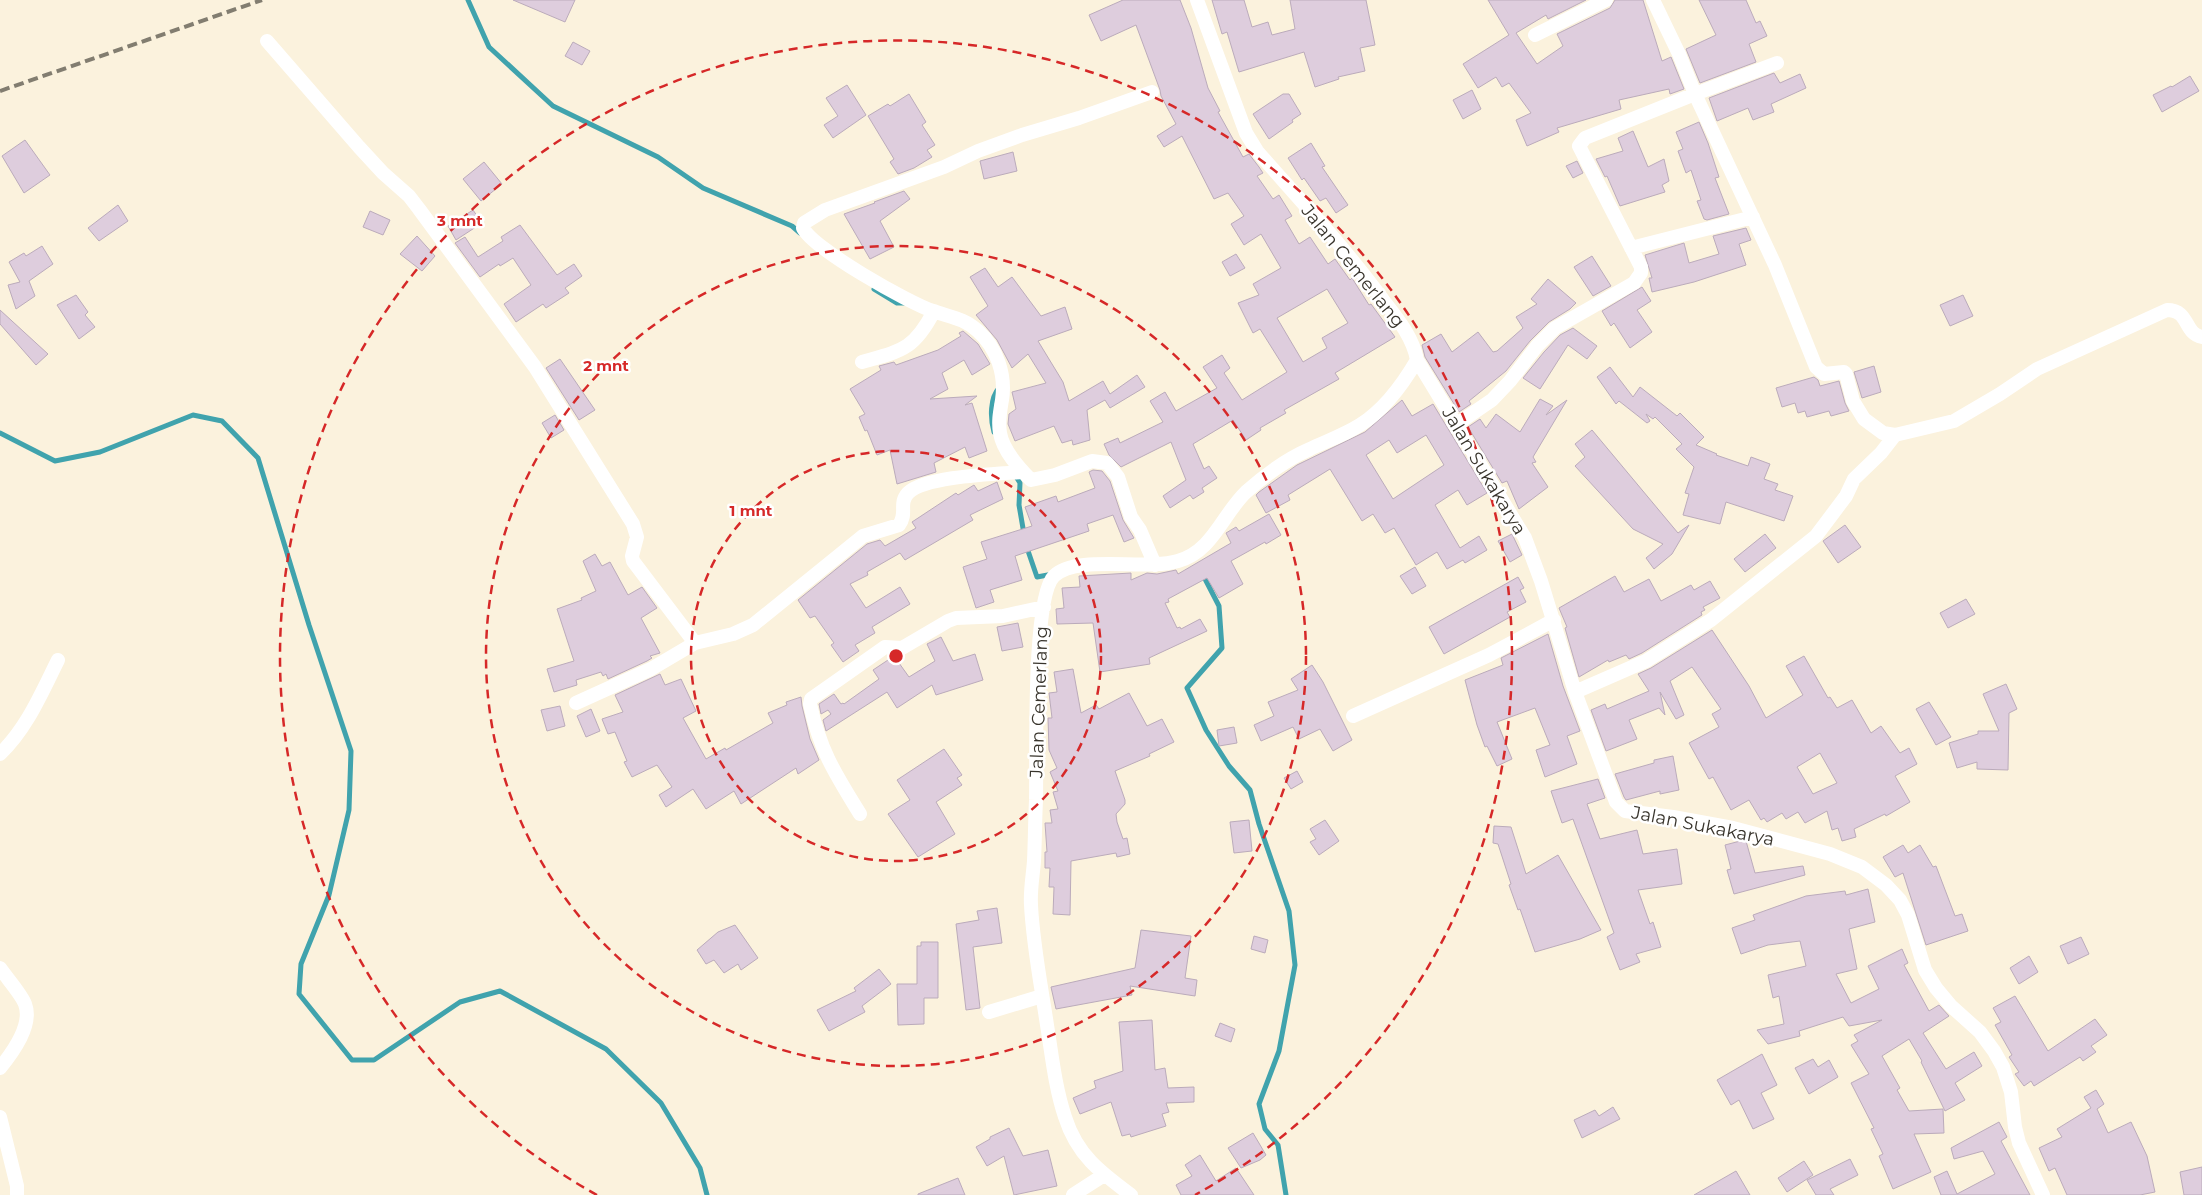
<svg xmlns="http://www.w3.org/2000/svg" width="2202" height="1195" viewBox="0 0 2202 1195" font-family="Montserrat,sans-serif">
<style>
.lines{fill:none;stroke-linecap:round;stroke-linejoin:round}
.stream{stroke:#40a3ad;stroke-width:5}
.building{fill:#decddd;stroke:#bbabbb;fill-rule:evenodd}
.street{stroke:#fff;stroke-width:14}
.rail{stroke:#827d70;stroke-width:4;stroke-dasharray:10 5;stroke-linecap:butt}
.ring{fill:none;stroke:#d62828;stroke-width:2.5;stroke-dasharray:9 6}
.labels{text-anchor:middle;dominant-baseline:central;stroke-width:5;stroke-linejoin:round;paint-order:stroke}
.street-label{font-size:18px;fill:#38342c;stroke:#fff}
.centre{fill:#d62828;stroke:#fff;stroke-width:2.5}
.ring-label{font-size:15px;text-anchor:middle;font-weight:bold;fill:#d62828;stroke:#fff;stroke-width:5;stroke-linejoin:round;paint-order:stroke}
</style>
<rect width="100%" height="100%" fill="#fbf2dd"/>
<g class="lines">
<!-- stream -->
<path class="stream" d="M468 0 489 47 553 106 658 157 703 188 792 226 800 233
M874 289 897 303H904
M994 432C990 418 990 398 999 388
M0 433 55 461 100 452 193 415 222 421 258 458 309 625 351 751 349 810 329 895 301 964 299 994 352 1060H374L460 1002 500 991 606 1049 661 1103 700 1168 707 1195
M1015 475 1020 483 1019 505 1024 534
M1026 545 1037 577 1053 574
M1203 575 1219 606 1222 648 1187 688 1206 730 1229 766 1250 790 1259 824 1289 911 1295 965 1279 1051 1259 1104 1265 1129 1278 1145 1286 1195"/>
</g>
<!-- building -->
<path class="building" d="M513 0H575L565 22Z
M1123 0H1180L1191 28 1208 88 1220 111 1218 112 1243 157 1249 154 1259 167 1263 173 1257 176 1273 199 1279 195 1292 216 1285 220 1299 244 1310 237 1328 264 1335 259 1350 280 1352 278 1369 305 1371 304 1395 337 1335 373 1339 379 1284 410 1286 413 1260 428 1261 430 1246 440 1233 420 1193 444 1204 469 1209 466 1217 478 1202 488 1204 492 1193 499 1190 495 1170 508 1163 496 1186 480 1171 442 1121 467 1109 455 1104 444 1118 438 1120 443 1163 422 1150 401 1165 392 1176 411 1217 388 1203 367 1222 355 1230 368 1224 373 1242 400 1287 372 1260 329 1253 333 1238 303 1259 295 1253 284 1281 268 1261 234 1244 245 1231 224 1244 216 1228 193 1214 199 1182 136 1164 147 1157 136 1176 124 1161 96 1160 90 1136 25 1101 41 1089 15ZM1327 289 1348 323 1322 338 1327 348 1303 362 1277 318Z
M1212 0H1244L1252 27 1268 22 1272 35 1295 29 1290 0H1366L1375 45 1360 48 1365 71 1338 77 1339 79 1315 87 1304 52 1239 72 1227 32 1222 34Z
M1488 0H1586L1548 19 1546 15 1516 33 1537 64 1563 46 1557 34 1610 8 1615 0H1643L1662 61 1671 57 1684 89 1670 94 1669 89 1619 100 1621 109 1557 128 1559 132 1527 146 1516 120 1531 113 1509 83 1502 87 1496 77 1478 88 1463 64 1509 35Z
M1699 0H1746L1756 23 1760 21 1767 36 1749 44 1756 62 1700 83 1686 49 1716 35Z
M573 42 590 51 582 65 565 56Z
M1774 73 1780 83 1800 74 1806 88 1771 104 1774 112 1753 120 1748 108 1717 121 1709 98Z
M2190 76 2199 91 2162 112 2153 95 2171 86 2172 87Z
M847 85 866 115 833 138 824 125 838 116 826 98Z
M1472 90 1481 109 1463 119 1453 100Z
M909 94 926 122 922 125 935 145 927 150 932 157 914 168 898 174 890 162 894 159 868 116 888 104 890 106Z
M1283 94H1289L1301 114 1292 120 1293 122 1269 139 1253 114Z
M1699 122 1708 143 1719 177 1715 178 1729 214 1707 220 1704 219 1697 201 1701 200 1691 170 1686 173 1678 151 1683 149 1676 132Z
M1633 131 1648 167 1664 159 1669 181 1662 185 1665 192 1620 206 1607 176 1605 177 1596 159 1623 151 1618 138Z
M25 140 50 175 24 193 2 156Z
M1311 143 1325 166 1322 167 1348 205 1336 213 1326 198 1320 201 1304 178 1302 180 1288 158Z
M1013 152 1017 171 984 179 980 161Z
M1577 161 1583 173 1573 178 1566 166Z
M484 162 502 184 481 201 463 179Z
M904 191 910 199 880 221 894 247 870 259 844 214 875 203 874 202Z
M118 205 128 221 99 241 88 228Z
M473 210 482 223 456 240 448 226Z
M370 211 390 220 383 235 363 227Z
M520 225 557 275 574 264 582 276 565 288 569 293 546 308 543 304 516 322 504 304 531 285 513 258 500 266 499 264 480 277 455 243 465 237 478 257 503 241 501 237Z
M1746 228 1751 240 1739 244 1746 265 1694 282 1652 292 1649 278H1652L1645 255 1684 243 1689 263 1719 254 1713 236Z
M417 236 435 256 422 271 400 254Z
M42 246 53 264 29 281 35 296 16 309 8 285 20 282 9 262 24 253 26 256Z
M1236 254 1245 268 1230 276 1222 262Z
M1592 256 1611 286 1593 296 1574 267Z
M985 268 998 287 1012 277 1041 316 1065 307 1072 329 1038 341 1063 382 1069 401 1103 381 1110 394 1137 375 1145 387 1110 408 1105 400 1087 410 1090 440 1073 445 1072 440 1062 443 1054 426 1015 441 1008 424 1009 414 1016 409 1012 392 1046 383 1028 354 1012 368 997 340 976 315 988 306 970 277Z
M1548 279 1576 303 1570 309 1549 322 1530 341 1506 371 1469 401 1471 404 1459 412 1425 357 1422 345 1441 334 1452 352 1478 332 1493 352 1497 351 1523 328 1516 317 1537 304 1531 299Z
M1642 287 1651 301 1637 310 1652 332 1630 348 1614 323 1611 326 1602 311Z
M76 295 88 312 85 315 95 327 79 339 57 305Z
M1963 295 1973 316 1950 326 1940 305Z
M0 310 48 354 36 365 0 324Z
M1573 328 1597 346 1587 359 1568 345 1540 389 1523 378 1544 352 1560 335Z
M963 331 978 344 990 364 972 375 964 360 942 373 948 389 930 399 977 396 965 405 972 403 987 451 969 458 965 447 934 463 936 472 897 484 890 450 877 455 867 430 865 431 859 417 865 414 850 389 881 370 879 366 894 362 896 365 938 350 961 336 959 333Z
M560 359 595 410 579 420 546 368Z
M1874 366 1881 392 1862 398 1854 372Z
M1610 367 1633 397 1640 387 1677 416 1680 413 1704 437 1696 445 1717 454 1716 455 1748 466 1751 457 1770 464 1764 479 1778 484 1775 490 1793 496 1784 521 1726 502 1720 524 1683 515 1689 494 1685 493 1694 467 1676 449 1682 444 1655 417 1653 419 1646 414 1650 421 1647 423 1619 401 1616 404 1597 377Z
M1814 377 1818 380 1820 386 1839 381 1845 403 1849 411 1831 416 1829 411 1807 417 1805 411 1798 413 1795 403 1782 407 1776 388Z
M1540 399 1553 406 1546 415 1567 400 1533 457 1536 462 1532 463 1548 487 1519 509 1507 481 1502 483 1468 427 1480 419 1486 428 1496 414 1520 432Z
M1402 400 1412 416 1433 404 1487 493 1467 505 1458 490 1435 505 1460 548 1479 536 1487 550 1465 563 1463 560 1447 569 1437 552 1416 565 1394 528 1385 533 1373 514 1362 521 1330 469 1288 495 1290 500 1266 513 1256 495 1259 492 1297 465 1365 432ZM1426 435 1444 465 1393 499 1366 455 1389 440 1397 453Z
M555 415 564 430 551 438 542 423Z
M1592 430 1678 533 1689 525 1672 554 1654 569 1646 558 1663 544 1633 529 1575 466 1585 457 1575 444Z
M1093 470 1102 471 1110 481 1123 520 1134 538 1124 542 1113 515 1087 524 1089 531 1015 556 1022 580 990 590 994 602 976 608 963 567 987 559 981 542 1032 526 1025 507 1056 496 1058 502 1095 488 1089 472Z
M997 482 1003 499 970 515 973 520 905 560 900 553 867 572 868 575 850 584 866 608 900 587 910 604 872 627 875 633 855 645 859 651 843 662 831 645 834 643 815 616 810 618 798 600 867 544 880 540 885 546 916 528 912 522 956 493 958 495 974 485 978 491Z
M1269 514 1281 535 1266 544 1265 542 1231 561 1243 584 1219 598 1207 578 1168 599 1169 602 1165 603 1177 628 1180 627 1181 629 1200 619 1207 631 1149 658 1150 664 1100 672 1093 623 1057 624 1056 609 1064 608 1062 588 1080 587 1079 576 1131 573V580L1147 573 1157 574 1176 570 1178 574 1231 543 1226 533 1236 527 1239 531Z
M1845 525 1861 547 1838 563 1823 541Z
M1512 534 1522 555 1510 562 1498 541Z
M1765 534 1776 548 1745 572 1734 559Z
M595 554 602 566 610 562 628 595 642 587 657 608 641 618 660 653 650 656 652 658 647 661 608 679 606 674 603 676 601 672 576 680 577 685 554 692 547 669 574 661 557 609 582 600 581 598 596 591 583 561Z
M1415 567 1426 586 1412 594 1400 576Z
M1615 576 1624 592 1649 579 1661 601 1691 585 1694 590 1710 581 1720 598 1703 607 1705 610 1701 612 1702 615 1642 653 1629 659 1626 655 1609 662 1608 660 1579 677 1565 628 1567 627 1559 608Z
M1518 577 1524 588 1520 590 1526 602 1507 612 1510 617 1444 654 1429 627Z
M1966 599 1975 614 1948 628 1940 613Z
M1018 623 1023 647 1002 651 997 627Z
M1712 630 1749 686 1766 718 1803 695 1786 666 1804 656 1828 698 1830 697 1837 708 1852 700 1871 733 1881 726 1900 753 1909 748 1917 764 1895 776 1910 802 1886 816 1885 814 1854 829 1856 837 1842 841 1838 828 1832 830 1827 811 1805 823 1798 812 1786 819 1782 813 1767 822 1764 818 1761 820 1749 800 1731 810 1713 777 1709 779 1689 743 1719 727 1712 714 1721 709 1692 667 1670 681 1684 715 1676 719 1660 692 1665 715 1659 708 1629 720 1637 739 1606 751 1591 710 1605 704 1607 709 1649 691 1638 674 1651 668ZM1820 753 1837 783 1813 794 1797 767Z
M1548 634 1563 686 1580 731 1567 736 1577 764 1545 777 1536 750 1550 745 1535 708 1497 722 1512 759 1497 766 1487 746 1485 747 1477 725 1465 680 1503 665 1501 658Z
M941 637 953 661 975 654 983 680 936 695 932 685 897 708 887 692 826 731 823 720 831 714 828 710 821 714 819 704 834 694 841 704 843 703 844 704 879 679 873 670 894 656 909 677 935 661 927 644Z
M1312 665 1323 682 1352 740 1333 751 1320 729 1299 739 1293 727 1261 741 1254 725 1274 716 1268 702 1298 690 1291 679Z
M1073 669 1081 713 1096 705 1099 709 1129 693 1147 726 1162 719 1174 742 1149 754 1150 756 1115 771 1125 800V804L1116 814 1117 822 1123 839 1127 838 1130 854 1117 857 1116 853 1071 861 1070 915 1053 914 1054 887H1049L1050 868H1045V852H1047L1045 823H1052L1050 810 1058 809 1053 792 1058 791 1050 772 1057 768 1049 750 1048 718H1052L1049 693 1057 692 1054 672Z
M660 674 665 685 681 679 696 711 683 718 706 759 725 748 726 750 773 723 768 713 787 705 786 702 801 697 802 706 810 739 819 760 798 774 796 768 741 804 734 791 706 809 693 789 666 807 659 795 672 787 657 765 632 777 624 762 627 761 615 732 608 734 602 719 623 712 615 695Z
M2006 684 2017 709 2009 713 2008 770 1977 769V762L1957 768 1949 743 1978 734V731H1999L1983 694Z
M1929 702 1951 737 1936 745 1916 709Z
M560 706 565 726 547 731 541 710Z
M591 709 600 731 586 737 577 716Z
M1234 727 1237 743 1219 746 1217 730Z
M944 749 962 775 957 778 962 785 936 802 955 834 918 857 888 814 910 800 897 780Z
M1673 756 1679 790 1660 794V791L1626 800 1624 797 1615 774 1654 763V760Z
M1297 771 1303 782 1291 789 1284 778Z
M1598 779 1605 798 1587 804 1600 839 1637 830 1643 854 1677 849 1682 884 1638 890 1650 924 1653 922 1661 947 1636 954 1640 962 1620 970 1607 937 1614 933 1573 819 1562 823 1551 791Z
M1249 820 1252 851 1234 853 1230 822Z
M1325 820 1339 841 1319 855 1310 842 1316 839 1310 829Z
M1494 826 1511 827 1526 874 1558 855 1601 930 1580 939 1535 952 1520 909 1518 910 1509 885 1511 884 1498 844 1493 843Z
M1744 840 1746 841 1755 873 1803 866 1805 875 1734 894 1727 870 1731 869 1725 845Z
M1903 845 1908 853 1920 845 1933 867 1936 866 1955 916 1962 914 1968 931 1926 945 1903 873 1895 877 1883 857Z
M1868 889 1875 922 1849 929 1857 969 1836 974 1851 1003 1879 989 1868 966 1902 949 1908 963 1904 965 1929 1011 1939 1005 1949 1016 1923 1033 1946 1069 1974 1052 1982 1066 1955 1083 1965 1100 1945 1111 1921 1062 1922 1061 1909 1039 1882 1056 1900 1088 1897 1090 1909 1111 1943 1109 1944 1133 1914 1134 1931 1172 1893 1189 1879 1156 1883 1154 1871 1129 1874 1128 1851 1083 1869 1074 1851 1045 1858 1041 1854 1035 1882 1020 1849 1026 1843 1017 1799 1031 1800 1036 1768 1044 1757 1030 1784 1024 1779 996 1773 998 1768 975 1806 966 1800 941 1768 945 1741 954 1732 928 1755 920 1753 915 1806 896 1845 891 1846 895Z
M997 908 1002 943 973 947 980 1008 966 1010 956 924 979 920 977 911Z
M735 925 758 958 741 970 738 964 724 973 714 960 706 964 697 950 718 932Z
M1141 930 1191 936 1185 978 1197 980 1195 996 1130 986 1132 995 1056 1009 1051 987 1135 968Z
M1254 936 1268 940 1265 953 1251 949Z
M2081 937 2089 954 2068 964 2060 946Z
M921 942H938V998H924V1024L898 1025 897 984H917V946H921Z
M2029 956 2038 972 2019 984 2010 968Z
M879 969 891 984 862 1006 865 1012 829 1031 817 1010 856 991 854 988Z
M2015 996 2048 1051 2095 1019 2107 1035 2091 1046 2096 1052 2083 1061 2080 1057 2034 1086 2031 1081 2024 1086 2015 1074 2019 1072 2009 1057 2012 1055 1995 1025 2001 1022 1993 1008Z
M1152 1020 1155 1070 1165 1068 1168 1088 1194 1087V1102L1166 1103 1169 1112 1162 1114 1166 1126 1131 1137 1130 1134 1122 1136 1111 1102 1080 1114 1073 1098 1096 1088 1094 1081 1123 1071 1119 1022Z
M1220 1023 1235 1029 1231 1042 1215 1036Z
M1762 1054 1777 1085 1761 1093 1774 1119 1753 1129 1739 1100 1731 1105 1717 1080Z
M1813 1059 1818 1067 1829 1060 1838 1077 1809 1094 1795 1068Z
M2096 1090 2104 1104 2097 1109 2108 1133 2131 1122 2147 1156 2155 1192 2140 1195H2067L2055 1168 2049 1171 2039 1148 2062 1137 2057 1129 2091 1108 2084 1097Z
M1613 1107 1620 1119 1582 1138 1574 1120 1595 1110 1599 1116Z
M1999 1122 2007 1137 2001 1141 2030 1195H1941L1934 1177 1947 1171 1957 1194 1995 1174 1983 1151 1954 1159 1951 1148Z
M1009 1128 1023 1156 1048 1150 1057 1186 1014 1195 1004 1156 987 1166 976 1147 990 1139V1137Z
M1253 1133 1266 1155 1260 1160 1241 1168 1228 1148Z
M1200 1155 1216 1181 1236 1168 1254 1195H1181L1176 1185 1192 1176 1185 1165Z
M1850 1159 1858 1175 1830 1189 1834 1195H1816L1807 1180Z
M1804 1161 1813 1175 1787 1192 1778 1178Z
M2202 1167V1195H2184L2180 1172Z
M1736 1171 1750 1195H1694Z
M958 1178 965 1195H918V1194Z"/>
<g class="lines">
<!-- street -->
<path class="street" d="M1535 35 1606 0
M267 41 359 147 383 173 409 196 419 209 535 367 633 524 637 537 632 556 633 561 695 643
M1777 63 1695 94 1775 265 1816 367 1824 374 1844 372 1846 374 1853 401 1864 419 1883 433 1895 435 1954 421 2000 394 2037 369 2167 310C2190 310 2183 333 2202 337
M1152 92 1079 118 1022 135 978 151 944 167 825 210 804 223 803 228C813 249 909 303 933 311 950 317 964 318 978 331 997 348 1006 375 1002 400 1000 412 998 421 1000 433 1003 451 1019 468 1031 480L1055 475 1092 461 1107 463 1118 477 1131 517 1140 530 1155 565
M1631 248 1753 217
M1417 360 1525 538 1541 581 1575 692 1616 802 1625 811 1673 817 1733 828 1830 854 1862 867 1886 885 1900 900 1908 915 1925 970 1936 988 1951 1006 1980 1032 1994 1051 2003 1067 2011 1092 2015 1127 2019 1143 2043 1195
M862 362C901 351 914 350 934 311
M1457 424 1492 400 1510 381 1537 346 1555 328 1634 283 1641 273V267L1579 146 1585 138 1695 94 1679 54 1653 0
M1575 692 1646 661 1711 620 1816 536 1846 496 1854 479 1881 453 1895 435
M576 703 651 669 695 643 733 634 753 625 863 536 899 525C908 513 898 504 908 493 925 476 997 474 1022 472
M1353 716 1489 655 1554 620
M0 754C27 728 41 694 58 660
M860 814C836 775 820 751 810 704L811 699 885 647 902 648 948 621 956 618 1003 616 1044 607
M0 968C6 977 22 995 25 1004 33 1025 13 1052 0 1068
M989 1012 1042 996
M0 1117 17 1186V1195
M1073 1195 1104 1175
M1131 1195C1100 1172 1077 1155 1065 1117 1055 1087 1052 1056 1047 1025 1041 985 1033 945 1031 905 1030 890 1033 875 1034 861 1035 840 1035 820 1036 800 1037 762 1032 597 1054 576 1077 554 1145 571 1178 561 1213 551 1222 515 1246 492 1265 475 1287 459 1310 449 1327 441 1344 435 1360 425 1384 410 1403 384 1417 360 1413 337 1397 318 1383 300 1345 248 1300 200 1257 151L1246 133 1197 0"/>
<!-- rail -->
<path class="rail" d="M0 91 262 0"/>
</g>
<!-- distance rings -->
<g class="ring">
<circle cx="896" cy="656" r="205"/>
<circle cx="896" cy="656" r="410"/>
<path d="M597 1195A616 616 0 1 1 1195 1195"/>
</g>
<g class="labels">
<!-- street labels -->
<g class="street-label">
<text transform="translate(1353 266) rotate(51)">Jalan Cemerlang</text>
<text transform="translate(1484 471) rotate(59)">Jalan Sukakarya</text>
<text transform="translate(1039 702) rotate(-88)">Jalan Cemerlang</text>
<text transform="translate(1703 826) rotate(11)">Jalan Sukakarya</text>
</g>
</g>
<circle cx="896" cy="656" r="8" class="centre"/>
<g class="ring-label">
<text x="460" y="226">3 mnt</text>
<text x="606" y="371">2 mnt</text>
<text x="751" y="516">1 mnt</text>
</g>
</svg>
